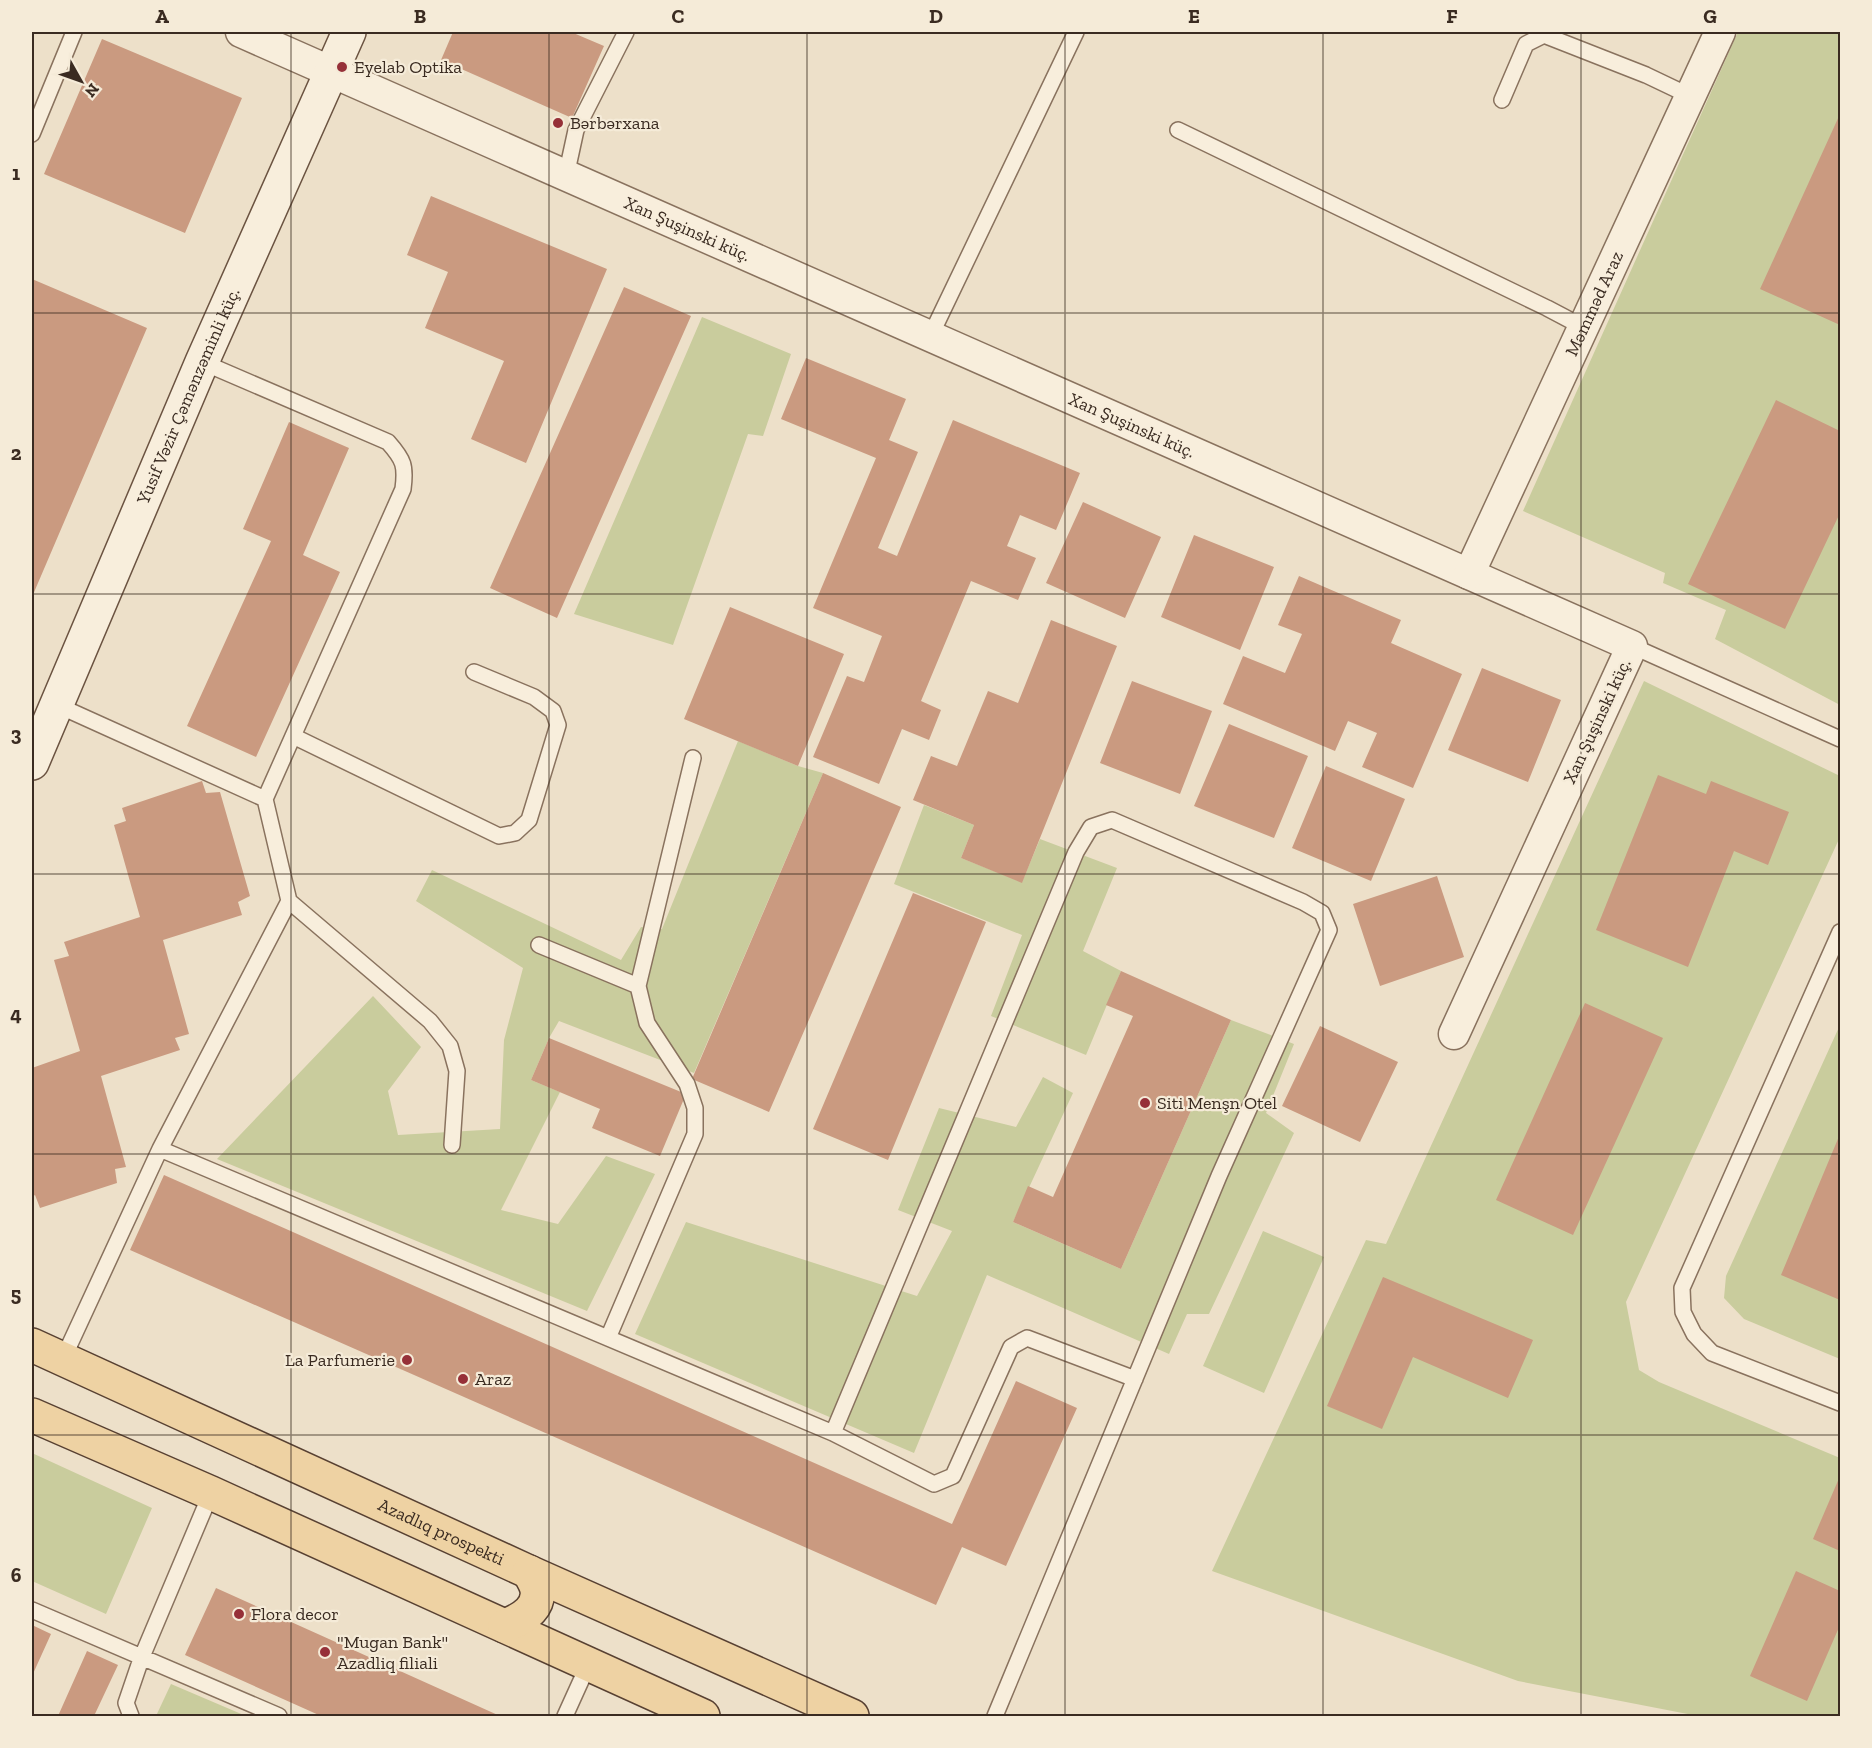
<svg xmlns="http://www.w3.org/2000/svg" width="1872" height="1748" viewBox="0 0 1872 1748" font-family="'Zilla Slab',serif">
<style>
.green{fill:#c9cc9d}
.building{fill:#ca9a80}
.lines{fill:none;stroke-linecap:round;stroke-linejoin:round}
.service-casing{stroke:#89725e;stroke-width:18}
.minor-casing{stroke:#89725e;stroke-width:33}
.secondary-casing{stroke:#6b5341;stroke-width:36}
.primary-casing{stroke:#584132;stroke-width:36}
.service{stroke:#f8eedc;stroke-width:15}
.minor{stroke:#f8eedc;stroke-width:30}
.secondary{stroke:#f8eedc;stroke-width:33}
.primary{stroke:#eed2a3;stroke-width:33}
.grid{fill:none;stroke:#3a2b21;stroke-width:1.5;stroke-opacity:0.55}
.poi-dot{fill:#963038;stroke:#f5ebd8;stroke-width:2}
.labels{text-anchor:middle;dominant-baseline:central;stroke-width:4.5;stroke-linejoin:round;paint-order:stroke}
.poi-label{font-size:18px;fill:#3a2b21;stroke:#f5ebd8;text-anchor:start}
.street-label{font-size:18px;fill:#3a2b21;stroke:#f5ebd8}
.neatline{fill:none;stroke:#3a2b21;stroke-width:2}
.grid-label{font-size:20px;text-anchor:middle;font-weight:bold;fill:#3a2b21}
</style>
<rect width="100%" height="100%" fill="#ede0c9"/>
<!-- green -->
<path class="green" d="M1738 32H1840V705L1715 639 1726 610 1663 583 1665 573 1523 511Z
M702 317 791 354 763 436 748 434 673 645 574 614Z
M1644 681 1840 776V837L1626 1302 1639 1370 1659 1382 1840 1458V1716H1698L1518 1681 1212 1571 1366 1240 1386 1244Z
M738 741 798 766 823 773 694 1073 559 1021 549 1038 531 1080 560 1092 501 1210 558 1224 606 1156 655 1174 587 1311 217 1159 373 996 421 1047 388 1091 398 1135 500 1129 504 1040 523 968 416 901 432 870 621 960 641 927 662 929Z
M924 805 974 825 961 858 1022 882 1040 839 1117 868 1083 951 1121 971 1086 1055 991 1016 1022 935 894 884Z
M1231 1020 1294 1044 1266 1113 1294 1133 1209 1314H1187L1169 1354 987 1275 914 1453 635 1334 686 1222 917 1296 952 1231 898 1210 939 1108 1016 1127 1043 1077 1073 1093 1013 1222 1121 1269Z
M1840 1025V1359L1744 1319 1724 1298 1726 1276Z
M1263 1231 1324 1257 1264 1393 1203 1366Z
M32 1453 152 1508 106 1614 32 1581Z
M171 1684 246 1716H156Z"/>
<!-- building -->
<path class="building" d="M453 32H571L604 46 572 118 441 60Z
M102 39 242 98 185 233 44 174Z
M1840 114V325L1760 289Z
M431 196 607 269 526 463 471 439 504 361 425 328 448 272 407 255Z
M32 279 147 328 32 597Z
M624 287 691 316 557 618 490 588Z
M806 358 906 399 889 440 918 452 878 548 897 556 953 420 1080 473 1056 530 1020 515 1007 546 1036 558 1018 600 971 581 921 701 941 710 929 740 902 729 879 784 813 757 847 676 864 682 882 636 813 608 876 458 781 419Z
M1776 400 1840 431V513L1785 629 1688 584Z
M289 422 349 448 303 555 340 572 256 757 187 726 271 541 243 529Z
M1083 502 1161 537 1125 618 1046 583Z
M1194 535 1274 567 1240 650 1161 617Z
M1299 576 1401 620 1391 643 1462 674 1413 788 1362 767 1377 733 1348 721 1335 751 1223 704 1243 656 1285 673 1302 634 1278 625Z
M730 607 844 654 798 766 684 719Z
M1051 620 1117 646 1022 883 961 858 974 825 913 800 931 756 957 766 988 691 1018 703Z
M1482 668 1561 700 1528 782 1448 750Z
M1132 681 1212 711 1180 794 1100 763Z
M1229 724 1308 756 1274 838 1194 806Z
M1326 766 1405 799 1371 881 1292 848Z
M823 773 901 807 769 1112 692 1079Z
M1658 775 1706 794 1711 781 1789 812 1768 865 1734 851 1688 967 1596 930Z
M202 781 206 793 220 792 250 896 238 902 242 915 163 940 189 1034 175 1038 180 1050 101 1076 126 1167 115 1169 117 1183 40 1208 35 1195 32 1197V1068L80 1051 54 960 69 956 64 942 140 917 114 825 126 821 122 808Z
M1437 876 1464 957 1380 986 1353 904Z
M913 893 986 922 888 1160 813 1129Z
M1121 971 1231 1020 1121 1269 1013 1222 1028 1186 1053 1197 1133 1016 1106 1005Z
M1585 1003 1663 1038 1573 1235 1496 1200Z
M1320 1026 1398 1062 1360 1142 1282 1106Z
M549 1038 686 1094 660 1156 592 1128 600 1109 531 1080Z
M1840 1134V1300L1781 1275Z
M164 1175 952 1524 1016 1381 1077 1408 1006 1566 962 1547 936 1605 130 1250Z
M1383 1277 1533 1340 1508 1398 1413 1357 1382 1429 1327 1406Z
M1840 1476V1551L1813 1539Z
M1796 1571 1840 1591V1625L1807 1701 1750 1676Z
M216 1588 500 1716H321L185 1655Z
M32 1625 51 1634 32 1676Z
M87 1651 118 1665 94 1716H58Z"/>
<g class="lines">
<defs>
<path id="service" d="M1502 100 1526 44 1544 35 1646 75 1690 96
M1178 130 1547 308 1583 327
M32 134 74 32
M566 176 576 130 626 32
M930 337 1076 32
M1632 646 1840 739
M57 705 265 799
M293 736 499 836 515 833 529 820 558 725 553 711 534 697 474 672
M289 901 430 1021 450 1046 457 1071 452 1145
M1840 932 1682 1288 1683 1312 1694 1334 1712 1353 1840 1403
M539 945 638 986
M160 1149 833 1433 934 1484 953 1476 1011 1347 1027 1338 1135 1379
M608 1338 695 1134V1108L687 1084 647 1023 638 986 693 758
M63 1359 160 1149 289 901 265 799 403 489C406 466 404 460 388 442L202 362
M833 1433 1076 852 1091 827 1112 820 1303 902 1322 913 1329 930 1219 1176 995 1716
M32 1610 279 1716
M131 1716 126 1703 141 1659 211 1493
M565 1716 589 1663"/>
<g id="minor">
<path id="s1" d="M241 32 1632 646 1454 1034"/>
<path id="s2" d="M1469 574 1720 32"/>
</g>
<g id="secondary">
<path id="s3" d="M32 763 202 362 349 32"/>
</g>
<g id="primary">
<path id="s4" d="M32 1345 529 1572 852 1716"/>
<path d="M32 1415 211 1493 703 1716"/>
<path d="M505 1626C520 1620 540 1610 537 1590 536 1584 532 1578 529 1572"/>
</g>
</defs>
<!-- service casing -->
<use href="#service" class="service-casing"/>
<!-- minor casing -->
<use href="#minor" class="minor-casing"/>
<!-- secondary casing -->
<use href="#secondary" class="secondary-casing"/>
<!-- primary casing -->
<use href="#primary" class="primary-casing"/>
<!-- service -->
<use href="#service" class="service"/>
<!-- minor -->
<use href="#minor" class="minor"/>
<!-- secondary -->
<use href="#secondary" class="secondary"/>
<!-- primary -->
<use href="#primary" class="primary"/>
</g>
<!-- grid -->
<path class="grid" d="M291 32V1716M549 32V1716M807 32V1716M1065 32V1716M1323 32V1716M1581 32V1716M32 313H1840M32 594H1840M32 874H1840M32 1154H1840M32 1435H1840"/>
<!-- markers -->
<g class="poi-dot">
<circle cx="342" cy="67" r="6"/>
<circle cx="558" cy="123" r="6"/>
<circle cx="1145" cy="1103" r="6"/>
<circle cx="407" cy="1360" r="6"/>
<circle cx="463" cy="1379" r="6"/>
<circle cx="239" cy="1614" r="6"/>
<circle cx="325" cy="1652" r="6"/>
</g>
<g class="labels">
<!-- poi labels -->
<g class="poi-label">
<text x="354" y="67">Eyelab Optika</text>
<text x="570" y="123">Bərbərxana</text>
<text x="1157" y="1103">Siti Menşn Otel</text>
<text x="395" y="1360" text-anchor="end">La Parfumerie</text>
<text x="475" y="1379">Araz</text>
<text x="251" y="1614">Flora decor</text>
<text x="337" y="1642">"Mugan Bank"<tspan x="337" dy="21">Azadliq filiali</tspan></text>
</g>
<!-- street labels -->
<g class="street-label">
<text stroke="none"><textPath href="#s1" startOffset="488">Xan Şuşinski küç.</textPath></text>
<text stroke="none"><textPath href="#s2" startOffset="298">Məmməd Araz</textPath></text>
<text stroke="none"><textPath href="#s3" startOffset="399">Yusif Vəzir Çəmənzəminli küç.</textPath></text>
<text stroke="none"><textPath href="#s1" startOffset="974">Xan Şuşinski küç.</textPath></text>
<text transform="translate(1597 721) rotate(-65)">Xan Şuşinski küç.</text>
<text stroke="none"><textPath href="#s4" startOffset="450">Azadlıq prospekti</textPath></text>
</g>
</g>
<!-- border -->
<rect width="1872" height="1748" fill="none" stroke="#f5ebd8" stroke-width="66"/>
<!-- north arrow -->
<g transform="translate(81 81) rotate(130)" stroke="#f5ebd8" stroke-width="4.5" paint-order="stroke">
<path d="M0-4.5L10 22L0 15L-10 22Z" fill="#3a2b21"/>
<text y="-9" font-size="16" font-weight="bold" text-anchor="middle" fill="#3a2b21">N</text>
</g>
<rect x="33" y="33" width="1806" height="1682" class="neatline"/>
<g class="grid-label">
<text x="162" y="23">A</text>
<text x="420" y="23">B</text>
<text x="678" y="23">C</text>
<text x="936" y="23">D</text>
<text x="1194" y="23">E</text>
<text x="1452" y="23">F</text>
<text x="1710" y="23">G</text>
<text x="16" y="180">1</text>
<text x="16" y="460">2</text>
<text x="16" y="741">3</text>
<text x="16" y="1021">4</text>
<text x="16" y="1301">5</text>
<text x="16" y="1582">6</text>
</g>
</svg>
